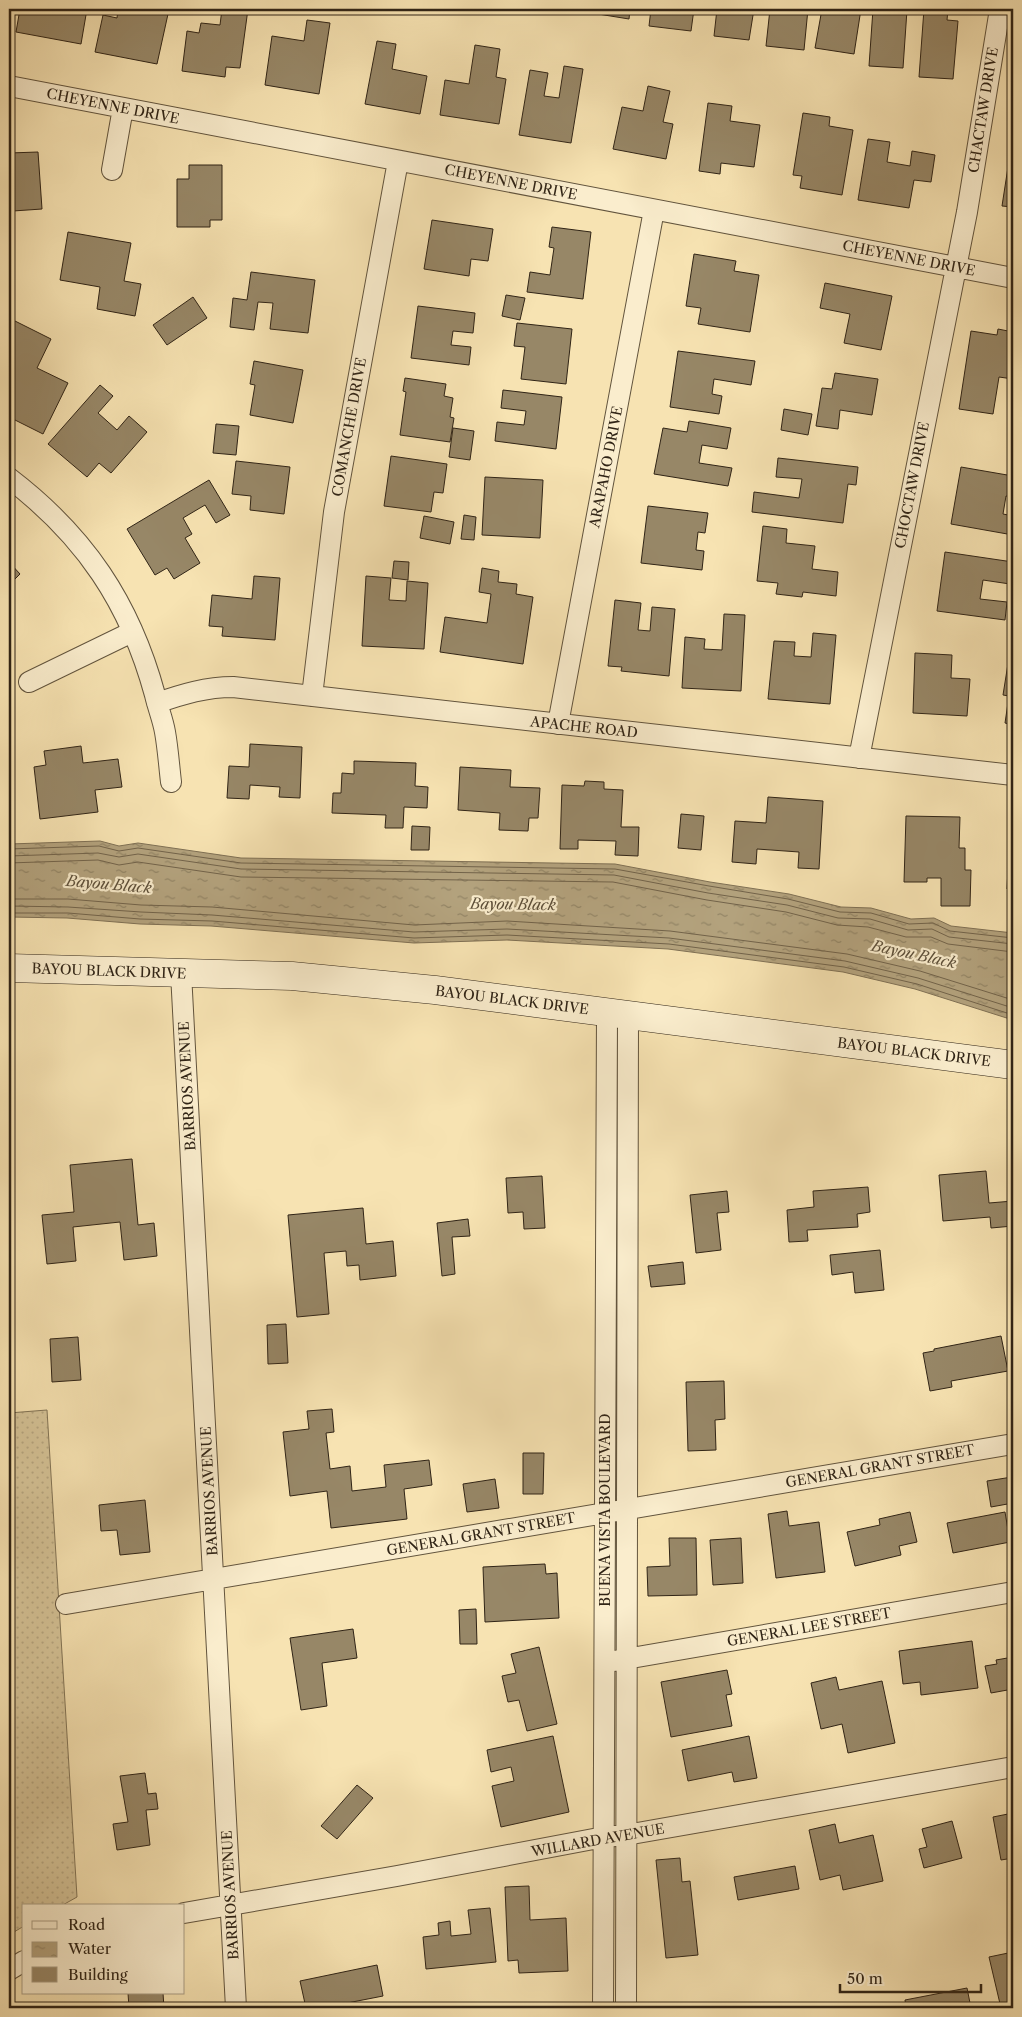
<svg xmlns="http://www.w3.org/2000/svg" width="1022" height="2017" viewBox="0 0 1022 2017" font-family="'Libre Caslon Text',serif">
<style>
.grass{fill:url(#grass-dots);stroke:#827456}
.water{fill:url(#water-ripples);stroke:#7f7054}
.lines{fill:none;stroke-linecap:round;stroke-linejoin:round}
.shore{stroke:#72634a;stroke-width:1}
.building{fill:#978767;stroke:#302416}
.street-casing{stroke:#62543d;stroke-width:22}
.secondary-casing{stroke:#302416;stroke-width:29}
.street{stroke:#faedcd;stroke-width:20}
.secondary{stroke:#faedcd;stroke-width:28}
.labels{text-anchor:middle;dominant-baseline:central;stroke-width:4.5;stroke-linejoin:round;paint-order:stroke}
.street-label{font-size:14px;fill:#302416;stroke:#faedcd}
.water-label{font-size:15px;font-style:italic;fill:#5e503a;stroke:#faedcd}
</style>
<defs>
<pattern id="grass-dots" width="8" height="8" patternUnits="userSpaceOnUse" patternTransform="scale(1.25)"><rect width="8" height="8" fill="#d5c397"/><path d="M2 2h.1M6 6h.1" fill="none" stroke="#b7a781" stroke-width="1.8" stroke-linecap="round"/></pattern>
<pattern id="water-ripples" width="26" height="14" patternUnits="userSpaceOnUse" patternTransform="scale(1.25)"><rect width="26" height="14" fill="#b3a27d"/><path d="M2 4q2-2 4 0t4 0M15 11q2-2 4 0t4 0" fill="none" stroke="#928465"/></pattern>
</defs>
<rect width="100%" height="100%" fill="#f7e3b2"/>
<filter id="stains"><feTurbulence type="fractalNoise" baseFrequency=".004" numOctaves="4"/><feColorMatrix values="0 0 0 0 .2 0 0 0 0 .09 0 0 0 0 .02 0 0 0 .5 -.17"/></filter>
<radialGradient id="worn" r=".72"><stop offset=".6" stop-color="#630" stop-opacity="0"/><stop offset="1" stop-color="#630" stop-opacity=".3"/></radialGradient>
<!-- grass -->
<path class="grass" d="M47 1410 77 1897 61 1906H24V1926L9 1935V1413Z"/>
<!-- water -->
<path class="water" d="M100 841 119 846 138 843 241 858 615 864 710 882 789 894 841 907 871 908 911 919 934 918 951 926 1013 933V1020L915 989 843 972 668 949 507 940 414 943 211 926 140 924 67 918 9 917V844Z"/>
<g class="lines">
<!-- shore -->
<path class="shore" d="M9 849 99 846 119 851 138 848 241 863 615 869 709 886 788 899 840 912 871 913 909 924 933 923 950 931 1013 938
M9 856 98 853 119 857 138 854 241 869 614 875 708 893 787 905 838 918 870 919 908 930 932 929 949 937 1013 944
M9 863 98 860 119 865 138 862 241 877 613 882 707 900 786 912 837 925 868 927 906 937H931L948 944 1013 952
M9 899H68L141 905 212 907 414 925 507 921 670 931 847 954 920 971 1013 1000
M9 906 68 907 141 912 212 915 414 932 507 929 669 938 845 961 918 978 1013 1008
M9 913H68L140 919 212 921 414 938 507 935 669 944 844 967 917 984 1013 1015"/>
</g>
<!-- building -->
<path class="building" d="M20 9H87L81 44 16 32Z
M118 9H141L168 14 157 64 95 52 103 15 117 18Z
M222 9H248L240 68 226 67 225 77 182 71 187 31 199 33 201 23 220 25Z
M592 9H630L629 19 592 13Z
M651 9H694L691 31 649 26Z
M717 9H754L749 40 714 36Z
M770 9H808L804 50 766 46Z
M822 9H861L854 54 815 48Z
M873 9 907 10 903 68 869 66Z
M924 9H948L947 20 958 21 953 79 919 77Z
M307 20 330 23 319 94 265 85 272 36 304 41Z
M377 41 396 44 392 69 427 76 420 114 365 104Z
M475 45 500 49 496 77 506 79 499 124 440 115 445 80 469 84Z
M564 66 583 69 571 143 519 135 530 70 548 73 544 96 559 98Z
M648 86 670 91 663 122 673 124 666 159 613 149 622 107 643 111Z
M708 103 732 106 730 121 760 125 754 167 721 163 720 174 699 171Z
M803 113 830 117 829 126 853 130 842 195 800 188 802 176 793 175Z
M868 139 890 142 887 162 910 166 912 151 935 155 931 182 914 180 909 208 858 200Z
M38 152 42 209 13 211 12 198H9V153Z
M1010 154H1013V207L1002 206Z
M189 165H222V220H210V227H177V179H189Z
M432 220 493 229 488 261 471 259 469 276 424 269Z
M9 222H12L14 259 9 260Z
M552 227 591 232 583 299 527 292 530 272 550 275 554 248 549 247Z
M68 232 131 243 124 281 141 284 135 316 97 309 100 287 60 280Z
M694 254 736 261 734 271 759 275 750 332 698 324 701 308 686 306Z
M251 272 315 280 308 333 270 329 273 303 258 302 254 330 230 327 233 298 247 300Z
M825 283 892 296 881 350 844 343 850 314 820 308Z
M506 295 525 298 520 320 502 316Z
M193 297 207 318 167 345 153 325Z
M418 306 475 313 473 333 453 331 451 345 471 347 469 365 411 358Z
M9 318 51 339 37 368 68 383 43 434 9 417V352L10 348 9 347Z
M517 323 572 329 566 384 521 379 525 347 514 346Z
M998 329 1013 332V379L999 377 993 414 959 409 971 331 997 335Z
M678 351 755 361 751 385 714 379 712 394 722 396 719 414 670 407Z
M254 361 303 370 293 423 250 415 255 385 250 384Z
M835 373 878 379 872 415 840 410 838 429 816 426 822 388 832 389Z
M405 378 446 384 444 396 453 398 450 417 454 418 450 442 400 435 406 392 403 391Z
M100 385 113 396 98 413 117 430 129 416 147 432 111 473 99 463 87 477 48 444Z
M503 390 562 397 556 449 495 441 497 422 524 425 526 411 501 408Z
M784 409 812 414 808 435 781 430Z
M689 421 731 428 727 449 702 445 699 463 732 468 728 486 654 474 663 428 687 432Z
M216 424 239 426 236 455 213 453Z
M453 428 474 431 470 460 449 457Z
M391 456 447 464 443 493 434 492 431 512 384 506Z
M778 458 858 467 856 485 848 484 843 523 752 512 754 492 799 498 802 479 776 477Z
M236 461 290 467 284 514 250 510 251 496 232 494Z
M961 467 1013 476V497L1006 496 1003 514 1013 516V535L951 524Z
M485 477 543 480 540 538 482 535Z
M209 480 230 515 216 523 205 505 183 518 192 534 185 538 200 563 174 579 167 568 155 575 127 529Z
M648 506 708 513 705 533 698 532 696 550 704 551 702 570 641 563Z
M464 515 476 517 474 540 461 539Z
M424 516 454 522 450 544 420 538Z
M763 526 787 529 786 543 815 546 812 569 838 572 836 596 803 592 802 597 776 594 778 583 757 581Z
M945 552 1013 562 1010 584 983 580 980 599 1007 602 1005 620 937 611Z
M394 561 409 562 408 580 392 578Z
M9 562 20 574 9 585Z
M482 568 499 571 498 582 517 584 516 594 533 597 523 664 440 652 445 617 487 623 491 594 479 592Z
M254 576 280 578 275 640 222 636 223 627 209 626 212 595 252 599Z
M366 576 391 578 389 600 406 601 407 581 428 583 424 649 362 646Z
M615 600 641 603 638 630 650 631 652 607 675 609 669 676 621 671 622 667 608 666Z
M724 614 745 615 741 691 682 688 685 637 705 639 704 649 722 650Z
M813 633 836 635 830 704 768 699 774 641 795 642 794 656 811 657Z
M1010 651 1013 652V725L1005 723 1009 696 1003 695Z
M915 653 952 655 951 678 970 679 967 716 913 713Z
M250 744 302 747 300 798 279 797 280 787 250 785 249 799 227 798 229 766 249 767Z
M81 746 83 763 118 759 122 787 95 790 98 812 40 819 34 767 46 765 44 751Z
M354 761 416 763 415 786 428 787 427 808 404 807 403 828H385L386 815 332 813 333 793H341L342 773 354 774Z
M460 767 511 770 510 787 540 788 538 818H529L528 831 499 830 500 813 458 810Z
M585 781 604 782V789L623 790 621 827H639L638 856 615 855 616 841 578 840V849H560L562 785 584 786Z
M768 797 823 801 819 869 798 868 799 852 757 849 756 864 732 862 735 821 766 823Z
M681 814 704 816 701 850 678 848Z
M906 816 960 817 959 848H965V870H971L970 906H941V878H927V882H904Z
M412 826 430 827 429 850H411Z
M1008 868H1013V890L1007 889Z
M132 1159 138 1225 154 1223 157 1256 124 1260 120 1222 73 1227 76 1261 47 1264 42 1215 74 1212 70 1165Z
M986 1171 989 1203 1013 1201V1226L991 1228 990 1217 943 1221 939 1175Z
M542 1176 545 1228 524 1229 523 1212 508 1213 506 1178Z
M868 1187 870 1212 857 1214 858 1227 807 1230 808 1241 789 1242 787 1210 814 1207 813 1191Z
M727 1191 729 1212 717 1213 721 1250 696 1253 690 1195Z
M363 1208 366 1244 393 1241 396 1276 360 1280 359 1265 347 1266 346 1251 324 1253 329 1314 297 1317 288 1215Z
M468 1219 470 1236 452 1237 455 1274 442 1276 437 1223Z
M880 1250 884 1290 855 1293 853 1272 832 1275 830 1255Z
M683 1262 685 1284 651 1287 648 1266Z
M286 1324 288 1363 268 1364 267 1325Z
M1001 1336 1008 1371 951 1381 952 1387 930 1391 923 1353 934 1351V1349Z
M78 1337 81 1380 52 1382 50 1339Z
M724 1381 725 1419 715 1420 716 1450 688 1451 686 1382Z
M332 1409 334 1432 326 1433 330 1469 350 1466 352 1491 386 1487 384 1465 429 1460 432 1485 404 1489 407 1519 331 1528 327 1491 290 1496 283 1432 309 1429 307 1411Z
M523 1453H544L543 1494H523Z
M1012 1477 1013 1503 991 1507 987 1481Z
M495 1479 499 1508 467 1512 463 1484Z
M145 1500 150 1552 120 1555 117 1530 101 1531 99 1505Z
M787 1511 789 1526 819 1522 825 1572 776 1578 768 1514Z
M910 1512 917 1542 899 1546 901 1555 855 1566 847 1532 880 1525 879 1519Z
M1005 1512 1010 1542 953 1553 947 1523Z
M669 1538H696L697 1595 648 1596 647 1567 670 1566Z
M741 1538 743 1583 713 1585 710 1540Z
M545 1564 546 1574 557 1573 559 1618 485 1622 483 1567Z
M476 1609 477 1644H460L459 1610Z
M353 1629 357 1658 322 1663 327 1706 301 1710 290 1638Z
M972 1641 978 1688 921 1695 920 1682 903 1684 899 1651Z
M539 1647 557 1724 527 1731 519 1700 508 1702 502 1676 516 1673 511 1654Z
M1013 1657V1689L991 1693 985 1666 997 1664 996 1660Z
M727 1670 732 1694 726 1695 732 1726 671 1737 661 1682Z
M836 1677 839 1690 882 1681 895 1743 848 1753 842 1724 821 1729 811 1683Z
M553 1736 569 1812 501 1827 492 1786 514 1781 511 1767 491 1772 487 1750Z
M749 1736 757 1778 734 1782 732 1772 688 1781 682 1750Z
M145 1773 148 1794 156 1793 158 1809 146 1810 150 1845 117 1850 113 1824 128 1822 120 1776Z
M357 1785 373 1798 337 1839 321 1826Z
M1013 1813V1858L1001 1860 993 1817Z
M952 1821 962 1858 924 1868 919 1849 927 1847 922 1829Z
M835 1824 839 1843 873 1835 883 1881 843 1890 840 1875 820 1880 809 1830Z
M680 1858 682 1882 690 1881 698 1955 666 1958 656 1860Z
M795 1866 799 1889 738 1900 734 1877Z
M529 1886 530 1920 566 1918 568 1971 519 1973 518 1960 508 1961 505 1887Z
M490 1908 496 1962 426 1969 423 1937 439 1935 438 1923 450 1921 451 1936 471 1934 468 1910Z
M1013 1952V2008H1001L989 1957Z
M377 1965 383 1996 342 2004 343 2008H306L300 1981Z
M967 1988 971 2008H906L905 2000Z
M128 1993H163L164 2008H129Z"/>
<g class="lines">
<defs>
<path id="street" d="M9 86 1013 278
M112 170 123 108
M9 478C85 536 130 603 155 695 158 708 163 720 165 732 168 749 169 765 171 782
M29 682 132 632
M312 696 334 512 398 161
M157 703C183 694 206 687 233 687L1013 775
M558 724 654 210
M859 758 967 212 1000 9
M181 973 236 2008
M66 1604 1013 1444
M614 1661 1013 1592
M184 1913 397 1876 604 1837 626 1835 1013 1767
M9 1970 24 1961
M603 2008 607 1013
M626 2008 628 1015"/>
<path id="secondary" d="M9 968 292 976 435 990 1013 1065"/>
</defs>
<!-- street casing -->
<use href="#street" class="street-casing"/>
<!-- secondary casing -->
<use href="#secondary" class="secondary-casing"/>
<!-- street -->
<use href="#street" class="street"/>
<!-- secondary -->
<use href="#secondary" class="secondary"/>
</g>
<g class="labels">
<!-- street labels -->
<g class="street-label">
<text transform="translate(113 106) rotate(11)">CHEYENNE DRIVE</text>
<text transform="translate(983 110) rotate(-81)">CHACTAW DRIVE</text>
<text transform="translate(511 182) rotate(11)">CHEYENNE DRIVE</text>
<text transform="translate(909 258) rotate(11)">CHEYENNE DRIVE</text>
<text transform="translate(349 427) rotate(-80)">COMANCHE DRIVE</text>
<text transform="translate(606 467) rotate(-79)">ARAPAHO DRIVE</text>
<text transform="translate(912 485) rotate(-79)">CHOCTAW DRIVE</text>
<text transform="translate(584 727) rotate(6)">APACHE ROAD</text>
<text transform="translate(109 971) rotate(2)">BAYOU BLACK DRIVE</text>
<text transform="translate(512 1000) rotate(7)">BAYOU BLACK DRIVE</text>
<text transform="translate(914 1052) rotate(7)">BAYOU BLACK DRIVE</text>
<text transform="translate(187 1086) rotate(-93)">BARRIOS AVENUE</text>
<text transform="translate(880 1466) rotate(-10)">GENERAL GRANT STREET</text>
<text transform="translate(209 1491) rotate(-93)">BARRIOS AVENUE</text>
<text transform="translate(605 1510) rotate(-90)">BUENA VISTA BOULEVARD</text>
<text transform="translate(481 1534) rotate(-10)">GENERAL GRANT STREET</text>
<text transform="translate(809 1627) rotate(-10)">GENERAL LEE STREET</text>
<text transform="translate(598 1840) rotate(-10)">WILLARD AVENUE</text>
<text transform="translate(230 1895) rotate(-93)">BARRIOS AVENUE</text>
</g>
<!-- water labels -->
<g class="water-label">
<text transform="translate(109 884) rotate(5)">Bayou Black</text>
<text transform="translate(513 904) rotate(1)">Bayou Black</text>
<text transform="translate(914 954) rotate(12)">Bayou Black</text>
</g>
</g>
<!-- margin -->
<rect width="1022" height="2017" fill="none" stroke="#f7e3b2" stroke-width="30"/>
<rect x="10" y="10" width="1002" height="1997" fill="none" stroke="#302416" stroke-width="2.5"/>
<rect x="15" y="15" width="992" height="1987" fill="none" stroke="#302416"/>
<!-- legend -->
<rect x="22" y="1904" width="162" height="90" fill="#faedcd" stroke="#a99d84"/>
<rect x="32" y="1921" width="25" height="8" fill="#faedcd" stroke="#a99d84"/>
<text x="68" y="1930" font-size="15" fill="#302416">Road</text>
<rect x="32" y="1942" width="25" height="15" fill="url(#water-ripples)" stroke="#a99d84"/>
<text x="68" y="1954" font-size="15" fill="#302416">Water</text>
<rect x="32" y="1967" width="25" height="15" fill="#978767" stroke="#a99d84"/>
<text x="68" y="1980" font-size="15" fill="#302416">Building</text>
<!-- scale -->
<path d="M840 1984v8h141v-8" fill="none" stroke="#302416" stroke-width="2.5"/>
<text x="847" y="1984" font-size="15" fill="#302416" stroke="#faedcd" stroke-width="4" paint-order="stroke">50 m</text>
<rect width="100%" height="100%" filter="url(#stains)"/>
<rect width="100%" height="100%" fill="url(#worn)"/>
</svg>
